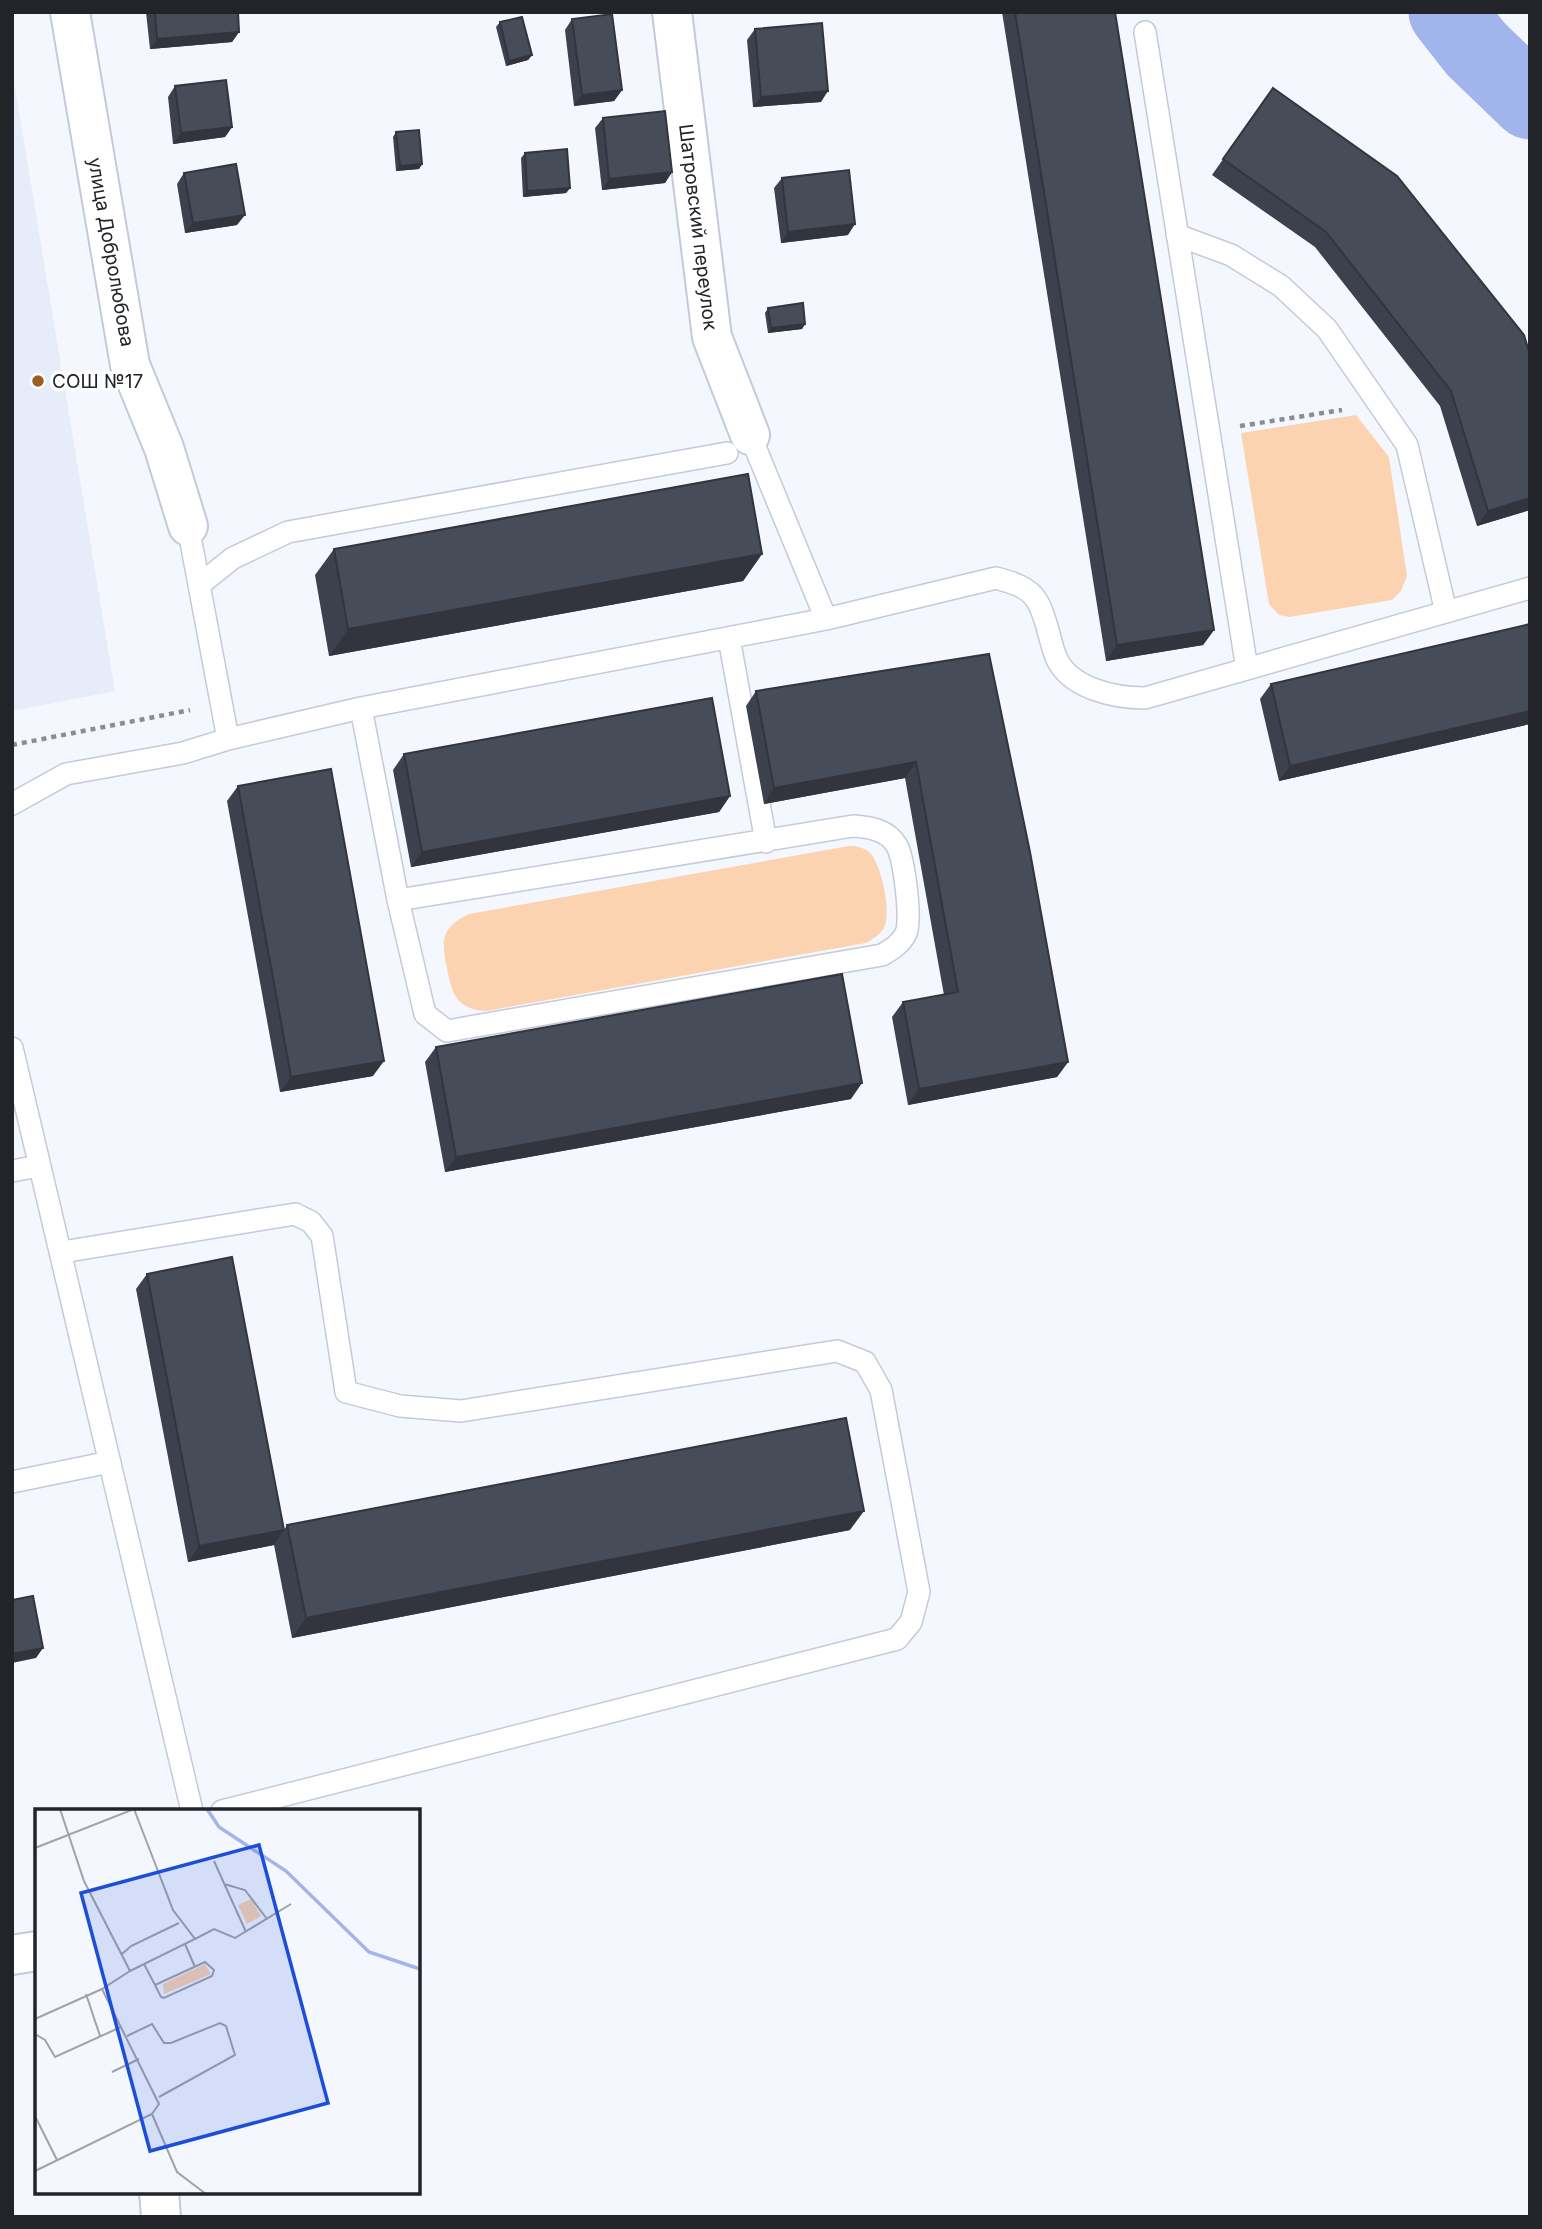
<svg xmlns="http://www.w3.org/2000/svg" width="1542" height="2229" viewBox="0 0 1542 2229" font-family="Inter,sans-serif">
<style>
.built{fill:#e7ecfa}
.green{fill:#fcd3b1}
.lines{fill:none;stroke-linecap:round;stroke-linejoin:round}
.river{stroke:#a2b4ec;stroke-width:77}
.lane-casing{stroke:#c5cada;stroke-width:24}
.street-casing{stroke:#c5cada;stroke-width:42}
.path{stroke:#8b8d94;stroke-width:4.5;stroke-dasharray:5 5;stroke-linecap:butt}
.lane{stroke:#fff;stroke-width:21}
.street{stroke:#fff;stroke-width:38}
.wall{fill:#3d414d}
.shaded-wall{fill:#32353e}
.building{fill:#474c59;stroke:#32353e;stroke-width:2}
.poi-dot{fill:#9c5e23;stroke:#fff;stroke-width:2.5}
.labels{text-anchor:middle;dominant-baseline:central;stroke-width:7;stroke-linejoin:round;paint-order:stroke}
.street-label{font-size:19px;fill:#22242a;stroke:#fff}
.poi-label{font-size:19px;fill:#22242a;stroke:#fff;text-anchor:start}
.inset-river{fill:none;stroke:#a2b4ec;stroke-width:3.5}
.inset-road{fill:none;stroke:#a1a3a9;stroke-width:2}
.view{fill:#1d4ed8;fill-opacity:0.15;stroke:#1d4ed8;stroke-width:3.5}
.inset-edge{fill:none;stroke:#22242a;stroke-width:3.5}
</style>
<rect width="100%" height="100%" fill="#f5f7fe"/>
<!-- built -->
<path class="built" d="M12 70 115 691 12 711Z"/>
<!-- green -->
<path class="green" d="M1356 415 1389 457 1407 576 1401 591 1392 600 1289 617 1279 615 1269 604 1241 433Z
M849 846C856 846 863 847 869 852 881 862 891 910 885 925 882 934 874 938 866 943L486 1011C457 1009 452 995 447 968 441 940 441 928 469 914Z"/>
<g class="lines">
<!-- river -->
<path class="river" d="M1447 12 1476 49 1530 101"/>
<defs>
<path id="lane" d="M1145 32 1247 669
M1177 235 1231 255 1281 286 1327 329 1407 445 1446 612
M199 585 233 558 288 532 727 453
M826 619 996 578C1011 582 1029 587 1037 601 1047 617 1049 640 1056 657 1069 689 1116 698 1145 698L1530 588
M729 638 766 842
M361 708 398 900 425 1014 447 1031 882 955C892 949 901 944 906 933 912 920 904 859 897 846 888 830 870 827 853 826L398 900
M228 739 361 708 826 619 750 435
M12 804 66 774 183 753 228 739 188 526
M12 1048 192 1811
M12 1171 39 1166
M62 1252 295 1214 311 1222 322 1236 346 1392 400 1406 461 1411 837 1351 865 1362 881 1390 919 1592 911 1622 897 1639 222 1811
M12 1482 110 1462"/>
<path id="street" d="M70 12 130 365 164 448 188 526
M672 12 712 337 750 435
M12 1955 37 1951
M159 2192 161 2217"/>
</defs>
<!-- lane casing -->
<use href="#lane" class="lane-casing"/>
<!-- street casing -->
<use href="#street" class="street-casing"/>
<!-- path -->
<path class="path" d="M1240 426 1342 410
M12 745 190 710"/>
<!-- lane -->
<use href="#lane" class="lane"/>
<!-- street -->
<use href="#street" class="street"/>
</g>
<!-- wall -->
<path class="wall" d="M146 12H238L239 32 232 42 150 49Z
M1002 12H1115L1214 630 1203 645 1106 661Z
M572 19 622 90 614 101 574 106 565 30Z
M500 22 532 55 528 60 506 66 496 27Z
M755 29 821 102 753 107 747 40Z
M175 86 232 127 225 137 173 144 168 97Z
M1273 88 1530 510 1477 526 1440 406 1315 247 1212 175Z
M603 118 672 172 665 183 602 190 595 128Z
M396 132 422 164 419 169 396 171 393 137Z
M525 153 570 188 566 193 523 197 521 158Z
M184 173 237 225 185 233 177 184Z
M782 178 848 235 781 243 774 188Z
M768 308 805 324 802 329 768 333 765 313Z
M334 549 762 554 743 581 329 656 315 575Z
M1530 624V724L1279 781 1260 699 1271 684Z
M989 654 1068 1062 1057 1077 908 1105 892 1017 903 1002 944 995 905 778 764 804 746 706 756 691Z
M404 754 730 796 719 812 411 867 393 770Z
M238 786 373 1076 280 1092 227 801Z
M436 1047 851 1099 445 1172 425 1062Z
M147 1274 284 1530 287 1525 850 1530 292 1638 274 1545 188 1562 136 1289Z"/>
<!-- shaded-wall -->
<path class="shaded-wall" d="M239 32 232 42 150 49 157 39Z
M532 55 528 60 506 66 509 61Z
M622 90 614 101 574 106 582 95Z
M828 91 821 102 753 107 761 97Z
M232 127 225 137 173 144 181 133Z
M422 164 419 169 396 171 400 166Z
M672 172 665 183 602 190 609 179Z
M570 188 566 193 523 197 527 191Z
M245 215 237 225 185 233 193 223Z
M855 224 848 235 781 243 788 232Z
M805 324 802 329 768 333 771 328Z
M1530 498V510L1477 526 1488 511Z
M762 554 743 581 329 656 348 629Z
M1214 630 1203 645 1106 661 1117 645Z
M1530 711V724L1279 781 1290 766Z
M916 762 905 778 764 804 774 788Z
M730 796 719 812 411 867 422 852Z
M384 1061 373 1076 280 1092 291 1077Z
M1068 1062 1057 1077 908 1105 919 1089Z
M862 1083 851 1099 445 1172 456 1157Z
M864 1511 850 1530 292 1638 306 1618Z
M284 1530 274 1545 188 1562 199 1546Z
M43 1648 36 1658 12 1663V1654Z"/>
<!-- building -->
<path class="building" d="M155 12H238L239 32 157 39Z
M1015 12H1115L1214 630 1117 645Z
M612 14 622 90 582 95 572 19Z
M522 17 532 55 509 61 500 22Z
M822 23 828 91 761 97 755 29Z
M226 80 232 127 181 133 175 86Z
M1273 88 1397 176 1524 335 1530 355V498L1488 511 1451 391 1326 232 1223 159Z
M665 111 672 172 609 179 603 118Z
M419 130 422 164 400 166 396 132Z
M567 149 570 188 527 191 525 153Z
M236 164 245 215 193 223 184 173Z
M849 170 855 224 788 232 782 178Z
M803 303 805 324 771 328 768 308Z
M748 474 762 554 348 629 334 549Z
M1530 624V711L1290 766 1271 684Z
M989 654 1030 852 1068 1062 919 1089 903 1002 958 992 916 762 774 788 756 691Z
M712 698 730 796 422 852 404 754Z
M331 769 384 1061 291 1077 238 786Z
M842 974 862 1083 456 1157 436 1047Z
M232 1257 284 1530 199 1546 147 1274Z
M846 1418 864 1511 306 1618 287 1525Z
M33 1596 43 1648 12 1654V1600Z"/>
<!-- markers -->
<circle class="poi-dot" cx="38" cy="381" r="7"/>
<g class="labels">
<!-- street labels -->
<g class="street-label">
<text transform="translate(698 227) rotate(83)">Шатровский переулок</text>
<text transform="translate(111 252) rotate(80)">улица Добролюбова</text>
</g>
<!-- poi labels -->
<g class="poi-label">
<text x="52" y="381">СОШ №17</text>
</g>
</g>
<!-- overview -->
<g transform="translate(35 1809)">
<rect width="385" height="385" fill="#f5f7fe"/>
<path d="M216 90 226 107 212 115 203 96ZM170 155 176 165 129 185 128 175Z" fill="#fcd3b1"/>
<path class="inset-river" d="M172 0 184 18 251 62 334 143 385 160"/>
<path class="inset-road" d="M0 39 99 0 138 101 160 130 95 162M179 52 211 123M189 75 210 81 232 110M160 130 179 120 200 129 256 95M150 135 160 158M87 145 96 137 144 114M109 155 120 176 126 188 129 189 177 167 179 161 170 153 120 176M51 185 65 227M0 210 67 180M0 225 10 231 20 248 86 218M92 227 117 215 129 234H136L185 214 191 217 200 246 124 288M77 263 104 250M117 305 142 363 171 385M0 307 22 351M0 362 117 305 124 295 67 180 95 162 49 72 25 0"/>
<path class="view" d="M224 36 293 294 115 342 46 84Z"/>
<rect width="385" height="385" class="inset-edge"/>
</g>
<!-- border -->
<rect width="1542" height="2229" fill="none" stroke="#22242a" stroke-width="28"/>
</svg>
